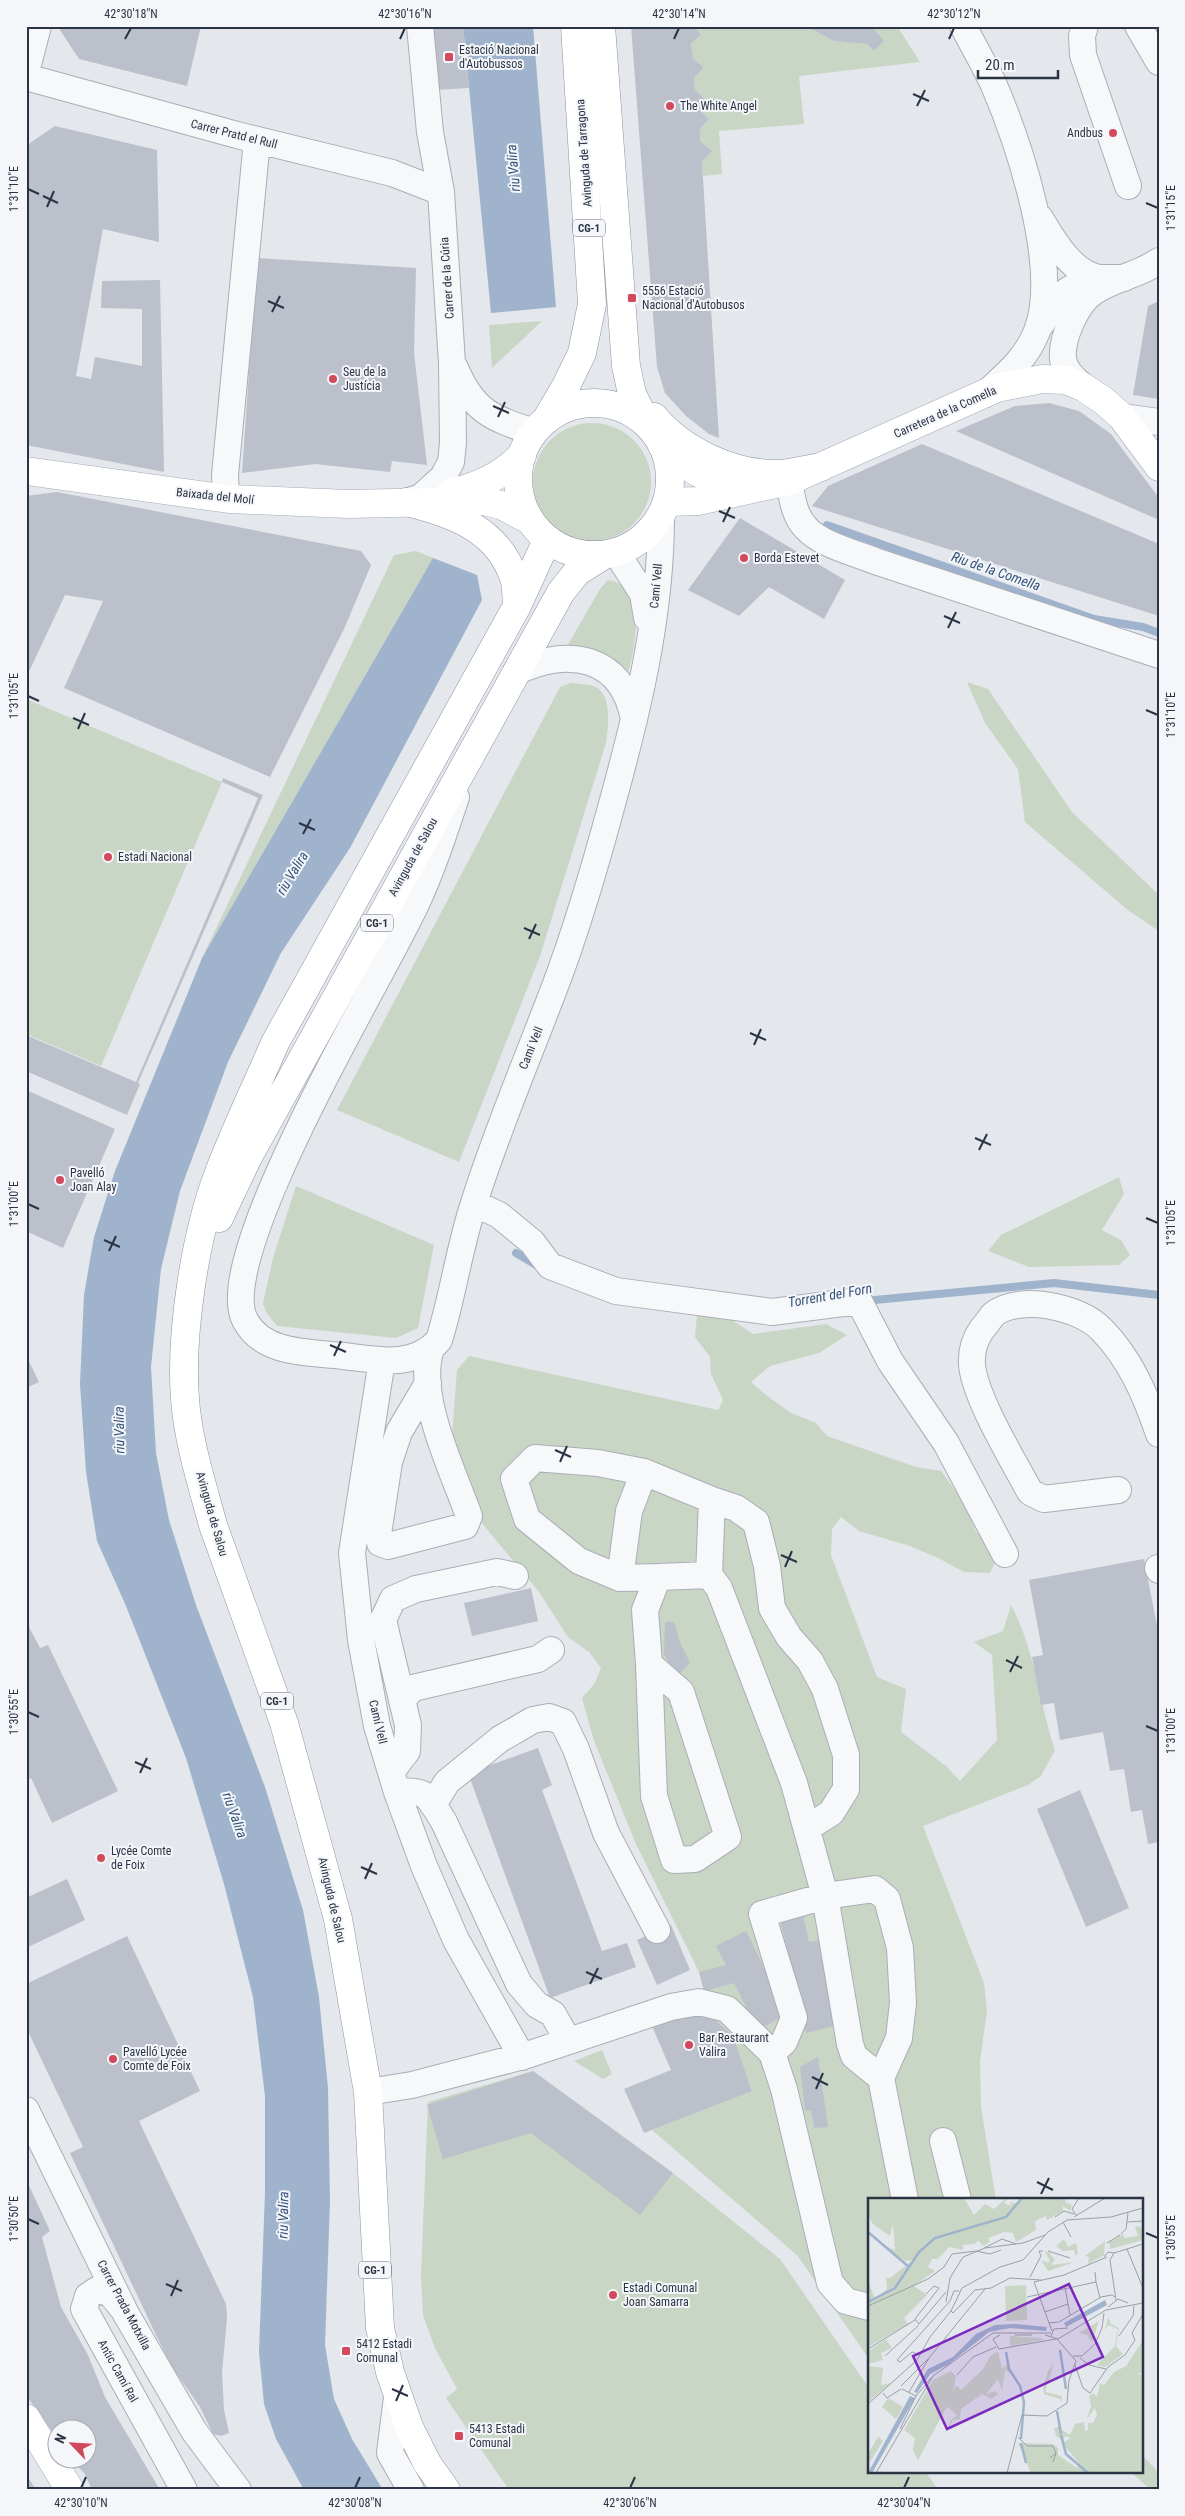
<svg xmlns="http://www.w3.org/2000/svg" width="1185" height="2516" viewBox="0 0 1185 2516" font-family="'Roboto Condensed',sans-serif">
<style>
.green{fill:#c9d6c5}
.water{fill:#9fb4cc}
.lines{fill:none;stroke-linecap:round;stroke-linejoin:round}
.stream{stroke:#9fb4cc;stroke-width:8}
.building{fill:#bbc0ca}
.minor-casing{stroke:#a9aeb7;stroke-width:28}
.major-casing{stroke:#a3abb8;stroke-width:29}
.highway-casing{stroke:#8b94a3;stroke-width:29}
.minor{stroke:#f7f8fa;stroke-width:26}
.major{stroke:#fff;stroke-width:28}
.highway{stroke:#fff;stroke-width:28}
.ticks{fill:none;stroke:#2b3445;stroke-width:2}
.poi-dot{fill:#d1495b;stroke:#f4f6f9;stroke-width:2}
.labels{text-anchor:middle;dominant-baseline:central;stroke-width:4;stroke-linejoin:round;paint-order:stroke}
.shield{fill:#f4f6f9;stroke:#676e7b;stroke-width:1}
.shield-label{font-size:11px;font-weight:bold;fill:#2b3445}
.poi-label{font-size:12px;fill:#2b3445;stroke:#f4f6f9;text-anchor:start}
.street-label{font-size:12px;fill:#2b3445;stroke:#f4f6f9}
.water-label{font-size:14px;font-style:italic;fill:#34527a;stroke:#f4f6f9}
.inset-river{fill:none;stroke:#9fb4cc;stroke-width:2.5}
.inset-road{fill:none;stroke:#9a9fa9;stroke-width:1}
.view{fill:#7b2cbf;fill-opacity:0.15;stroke:#7b2cbf;stroke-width:2.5}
.inset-edge{fill:none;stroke:#2b3445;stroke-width:2.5}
.neatline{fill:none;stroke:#2b3445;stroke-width:2}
.ticks-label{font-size:12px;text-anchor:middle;fill:#2b3445}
</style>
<rect width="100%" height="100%" fill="#e4e7ec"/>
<!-- green -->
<path class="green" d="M692 26H805L834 41 867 44 874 51 884 41 872 26H897L920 62 799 76 804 124 719 131 722 174 703 176 702 162 711 151 700 141V129L709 119 699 110 707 101 695 90 694 78 704 67 693 59 691 44 700 34Z
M542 321 492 368 489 325Z
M533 482a59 59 0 1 1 118 0a59 59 0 1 1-118 0Z
M416 551 433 558 202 958 394 555Z
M608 580C648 586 635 648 628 674 612 653 592 649 566 648L600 589Z
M967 682 988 689 1072 812 1159 895V931L1129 911 1025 822 1018 769 985 723Z
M571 683C577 684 585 684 591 685 614 692 608 725 606 743L540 956 459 1162 337 1110 560 687Z
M26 699 222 782 101 1066 26 1034Z
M1119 1177 1124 1194 1102 1230 1121 1240 1130 1255 1119 1265 1029 1267 988 1251 1001 1235Z
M296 1186 434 1245 418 1328 396 1338 277 1326 266 1312 263 1303 273 1258Z
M698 1303 720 1312 753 1334 826 1324 847 1335 819 1353 770 1366 751 1382 766 1395 791 1413 816 1423 827 1436 916 1467 941 1471 966 1505 976 1532 986 1538 999 1554 990 1573 964 1572 938 1558 910 1546 859 1531 841 1517 832 1529 831 1555 877 1677 906 1689 901 1732 946 1766 960 1781 997 1740 992 1655 974 1642 1003 1631 1011 1605C1035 1649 1039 1702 1055 1750L1041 1776 1028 1785 923 1826 984 1983 987 2011 980 2061 981 2107 996 2200H869V2359L797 2255 652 2130 752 2090 732 2035 711 2016 699 1972 636 1844 594 1741 582 1698 595 1683 601 1668 589 1652 568 1637 539 1592 481 1522 458 1477 451 1449 457 1370 469 1356 718 1410 723 1400 711 1374 710 1357 695 1337Z
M602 2050 612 2074 603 2079 574 2061Z
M533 2071 673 2173 780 2259 869 2388V2472H926L938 2490H509L446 2398 457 2389 435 2348 423 2315 421 2275 428 2102Z
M1141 2454 1159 2473V2490H1151L1131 2472H1141Z"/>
<!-- water -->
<path class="water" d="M463 26H533L556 307 491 313Z
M433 558 477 575 482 600 350 848 281 953 228 1062 180 1191 161 1269 151 1367 156 1453 169 1520 196 1605 265 1787 303 1910 319 1997 328 2088 330 2201 325 2345 334 2399 352 2439 383 2490H304L276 2439 264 2404 259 2352 265 2192V2096L253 1997 224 1884 186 1758 126 1606 97 1541 86 1472 80 1384 84 1295 94 1237 115 1171 202 958Z"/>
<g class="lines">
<!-- stream -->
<path class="stream" d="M827 525 1094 619 1143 627 1159 633
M516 1253 538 1266
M864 1301 1054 1283 1159 1295"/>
</g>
<!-- building -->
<path class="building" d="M61 26H201L187 86 79 59 60 30Z
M429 26H463L469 88 434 90Z
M631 26H692L701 34 691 44 693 59 704 67 694 78 695 90 707 101 699 110 709 119 700 129V141L712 151 702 162 719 438 709 434 686 416 665 393 657 367Z
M805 26H872L884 41 874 51 867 44 834 41Z
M55 126 157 150 159 242 103 229 76 376 91 379 95 357 142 366V309L101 308 102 281 160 280 164 472 26 445V156L30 143Z
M257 258 416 268 414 353 427 465 392 461 390 472 315 464 242 473Z
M1159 301V399L1133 395 1148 306Z
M1049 403 1079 411 1111 434 1159 498V520L956 431 1015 406Z
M922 444 1159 544V616L812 506 828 486Z
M57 492 361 551 371 565 344 629 270 777 64 688 103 601 65 595 26 678V496Z
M740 518 845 580 824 619 769 587 739 616 688 590Z
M223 778 263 795 138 1083 140 1084 127 1115 26 1071V1035L136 1082 258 798 222 782Z
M26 1090 115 1129 63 1248 26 1231Z
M26 1355 39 1382 26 1388Z
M1144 1559 1159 1636V1842L1148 1844 1142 1810 1131 1812 1124 1769 1110 1771 1103 1732 1060 1740 1054 1703 1041 1705 1032 1657 1043 1655 1029 1580Z
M531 1588 538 1621 472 1636 464 1603Z
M26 1621 40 1648 48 1645 118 1791 52 1823 31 1778 26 1781Z
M665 1622H674L680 1642 690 1663 677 1676 664 1654Z
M538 1748 552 1785 542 1790 602 1951 627 1943 636 1967 550 1998 468 1773Z
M1080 1790 1129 1908 1086 1927 1037 1809Z
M67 1879 85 1920 26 1948V1892L28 1897Z
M803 1914 809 1942 820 1940 839 2025 806 2033 780 1919Z
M671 1925 690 1970 657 1985 637 1940Z
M746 1931 787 2014 758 2030 734 1983 704 1991 699 1972 726 1965 716 1946Z
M127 1936 200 2091 139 2121 226 2304 227 2318 222 2373 224 2410 229 2433 221 2436 213 2434 200 2407 172 2367 157 2337 70 2153 83 2147 26 2027V1984Z
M685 2012 711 2016 733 2036 752 2091 644 2133 624 2089 671 2070 652 2026Z
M818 2057 828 2127 814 2128 811 2110 805 2111 800 2067Z
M533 2071 673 2173 640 2215 531 2133 443 2159 427 2105Z
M26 2179 50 2231 42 2237 61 2307 88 2355 105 2397 160 2490H92L85 2474 70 2458H88V2428H58V2440L26 2395Z
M26 2474 36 2490H26Z"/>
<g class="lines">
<defs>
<path id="minor" d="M963 26C973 45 984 64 993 83 1019 143 1061 268 1037 331 1027 358 1006 375 985 394
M1085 26 1082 36 1083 55 1128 186
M1138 26 1159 62
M26 72 38 26
M26 77 237 135 392 173 441 192
M1040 218C1053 240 1072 274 1100 278 1108 278 1116 278 1124 278
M1042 323C1062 290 1068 284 1107 280
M455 368C473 411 491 418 534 432
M1083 387C1075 379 1065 372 1063 359 1061 338 1077 302 1095 291 1115 278 1139 275 1159 261
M1122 417 1159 422
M789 481C792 497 794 516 806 528 820 544 855 553 875 561L1159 655
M226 498 225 475 257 140
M406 502 421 497 443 477 451 462 453 443 452 363 441 192 430 132 420 26
M616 552 643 594 647 618
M516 672C568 646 623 656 634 720
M456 797C444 833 432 870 416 904 383 976 212 1257 245 1320 263 1355 310 1352 343 1356 377 1360 414 1369 439 1340 453 1296 459 1248 474 1203 497 1130 527 1060 554 989 577 929 595 867 612 804 638 710 661 615 661 517
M474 1203 499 1215 532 1242 550 1266 616 1291 772 1312 859 1301 890 1361 946 1443 1005 1554
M382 1360 352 1553 361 1640 377 1726 397 1792 424 1866 456 1940 522 2057
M428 1383 399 1432 389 1462 378 1534 380 1543 388 1546 465 1526 469 1516C453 1471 415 1395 431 1349
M1118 1490 1044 1499 1030 1492C1013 1460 975 1398 972 1365 971 1352 975 1339 982 1329 986 1325 990 1318 994 1314 1020 1294 1080 1307 1101 1329 1130 1358 1146 1396 1159 1434
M712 1500 736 1508 756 1522 767 1566 772 1608 789 1637 810 1661 825 1689 846 1755V1789L831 1813 807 1828
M1158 1568 1159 1570
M658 1577 620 1578 579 1561 527 1519 514 1479 535 1458 598 1463 644 1472 712 1500 709 1575
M620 1578 629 1511 644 1472
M649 1664 681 1692 728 1837 695 1859 674 1860 654 1796 649 1664 645 1610 658 1577 709 1575 719 1588 794 1783 825 1896 762 1914 794 2018 784 2042 772 2053
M402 1700 413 1688 538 1659 551 1650
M391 1772 407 1751 408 1725 383 1620 393 1599 416 1589 497 1572 515 1576
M397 1792C429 1789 428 1797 444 1822L519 1984 537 2005 553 2014 568 2041
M433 1805 447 1782 500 1739 533 1720 549 1717 563 1722 576 1749 606 1833 657 1930
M881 2078 854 2056 850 2044 825 1896 875 1889 887 1899 900 1948 903 2003 899 2038 881 2078 905 2200
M368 2092 412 2085 527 2055 671 2007 699 2002 727 2009 772 2053 784 2089 830 2283 846 2301 869 2307
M26 2110 126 2314 194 2431 238 2490
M943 2141 958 2200
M123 2309 110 2293 97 2290 88 2296 84 2309 184 2490
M397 2397 390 2453 411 2490"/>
<path id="major" d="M662 445C692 472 707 482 748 486
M26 471 229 499 348 504 484 501 501 505 529 520
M451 493C479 486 502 476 522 455
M667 502 698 501 789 481 997 388 1042 379 1066 380 1083 387 1104 401 1122 417 1159 467
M26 2418 70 2490"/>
<path id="highway" d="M601 26 626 366 632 394 647 424
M518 479a76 76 0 1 1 152 0a76 76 0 1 1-152 0Z
M654 417C682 451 734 475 778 474 792 474 807 469 821 467
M546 420 566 386 582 353 592 304 575 26
M406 502C452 513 498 529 514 578 517 587 516 597 517 606
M219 1218 248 1157 561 592 577 572 604 555
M446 2490 427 2463 409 2427 390 2372 380 2328 368 2092 338 1919 284 1723 213 1525C202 1484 188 1441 185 1399 180 1334 195 1236 218 1175 235 1130 256 1087 275 1043L517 606 547 540"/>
</defs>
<!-- minor casing -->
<use href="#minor" class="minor-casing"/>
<!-- major casing -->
<use href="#major" class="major-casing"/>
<!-- highway casing -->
<use href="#highway" class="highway-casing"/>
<!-- minor -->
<use href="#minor" class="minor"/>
<!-- major -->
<use href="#major" class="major"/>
<!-- highway -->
<use href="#highway" class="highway"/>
</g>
<!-- ticks -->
<path class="ticks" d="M125 39 131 28M400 39 405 28M674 39 679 28M949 39 954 28M913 94 929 101M917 106 925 90M28 189 39 194M43 196 58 203M1146 203 1158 208M47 207 54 191M268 301 284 308M272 312 280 296M493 406 509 413M498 417 505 402M719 511 735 518M723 522 730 507M944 616 960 623M948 628 956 612M28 696 39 701M1146 710 1158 715M73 718 89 725M78 729 85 713M299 823 315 830M303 834 311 819M524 928 540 935M529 939 536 924M750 1033 766 1040M754 1045 761 1029M975 1138 991 1145M979 1150 987 1134M28 1204 39 1209M1146 1218 1158 1223M104 1240 120 1247M109 1251 116 1236M330 1345 346 1352M334 1356 341 1341M555 1450 571 1457M560 1462 567 1446M781 1555 797 1562M785 1567 792 1551M1006 1660 1022 1668M1010 1672 1018 1656M28 1712 39 1717M1146 1726 1158 1731M135 1762 151 1769M140 1773 147 1758M361 1867 377 1874M365 1879 372 1863M586 1972 602 1979M590 1984 598 1968M812 2077 828 2085M816 2089 823 2073M1037 2182 1053 2190M1041 2194 1049 2178M28 2219 39 2224M1146 2233 1158 2238M166 2284 182 2291M171 2296 178 2280M392 2389 408 2396M396 2401 403 2385M81 2488 86 2477M355 2488 360 2477M630 2488 635 2477M904 2488 909 2477"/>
<!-- markers -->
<g class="poi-dot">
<rect x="444" y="52" width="10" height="10" rx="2.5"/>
<circle cx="670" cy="106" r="5"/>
<circle cx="1113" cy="133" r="5"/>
<rect x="627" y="293" width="10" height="10" rx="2.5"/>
<circle cx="333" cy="379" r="5"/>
<circle cx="744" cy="558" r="5"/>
<circle cx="108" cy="857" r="5"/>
<circle cx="60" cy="1180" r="5"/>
<circle cx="101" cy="1858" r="5"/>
<circle cx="689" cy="2045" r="5"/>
<circle cx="113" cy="2059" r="5"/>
<circle cx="613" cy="2295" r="5"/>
<rect x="341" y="2346" width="10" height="10" rx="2.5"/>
<rect x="454" y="2431" width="10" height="10" rx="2.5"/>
</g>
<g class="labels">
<!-- shield labels -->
<g class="shield">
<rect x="573" y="219.5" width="32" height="17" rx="4"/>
<rect x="361" y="914.5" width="32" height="17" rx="4"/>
<rect x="261" y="1692.5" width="32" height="17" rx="4"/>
<rect x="359" y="2261.5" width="32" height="17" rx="4"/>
</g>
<g class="shield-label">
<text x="589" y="228">CG-1</text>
<text x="377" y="923">CG-1</text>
<text x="277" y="1701">CG-1</text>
<text x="375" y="2270">CG-1</text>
</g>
<!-- poi labels -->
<g class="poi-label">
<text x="459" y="50">Estació Nacional<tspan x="459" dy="14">d'Autobussos</tspan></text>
<text x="680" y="106">The White Angel</text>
<text x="1103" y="133" text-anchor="end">Andbus</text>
<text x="642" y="291">5556 Estació<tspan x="642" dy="14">Nacional d'Autobusos</tspan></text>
<text x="343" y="372">Seu de la<tspan x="343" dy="14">Justícia</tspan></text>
<text x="754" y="558">Borda Estevet</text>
<text x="118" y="857">Estadi Nacional</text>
<text x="70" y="1173">Pavelló<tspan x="70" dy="14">Joan Alay</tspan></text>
<text x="111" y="1851">Lycée Comte<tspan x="111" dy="14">de Foix</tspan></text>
<text x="699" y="2038">Bar Restaurant<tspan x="699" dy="14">Valira</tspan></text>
<text x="123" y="2052">Pavelló Lycée<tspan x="123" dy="14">Comte de Foix</tspan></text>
<text x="623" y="2288">Estadi Comunal<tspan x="623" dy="14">Joan Samarra</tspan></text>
<text x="356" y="2344">5412 Estadi<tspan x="356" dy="14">Comunal</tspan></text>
<text x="469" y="2429">5413 Estadi<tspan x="469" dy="14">Comunal</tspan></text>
</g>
<!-- street labels -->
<g class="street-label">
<text transform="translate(234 134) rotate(14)">Carrer Pratd el Rull</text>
<text transform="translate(584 153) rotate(-94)">Avinguda de Tarragona</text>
<text transform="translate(447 278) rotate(-94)">Carrer de la Cúria</text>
<text transform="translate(945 412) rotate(-24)">Carretera de la Comella</text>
<text transform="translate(215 496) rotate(6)">Baixada del Molí</text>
<text transform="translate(656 586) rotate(-85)">Camí Vell</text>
<text transform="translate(413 857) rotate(-61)">Avinguda de Salou</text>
<text transform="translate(531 1048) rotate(-68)">Camí Vell</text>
<text transform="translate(212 1514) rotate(74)">Avinguda de Salou</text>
<text transform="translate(378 1722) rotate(77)">Camí Vell</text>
<text transform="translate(332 1900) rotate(77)">Avinguda de Salou</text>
<text transform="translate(124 2305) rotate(62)">Carrer Prada Motxilla</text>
<text transform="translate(118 2371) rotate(61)">Antic Camí Ral</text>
</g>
<!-- water labels -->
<g class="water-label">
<text transform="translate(513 168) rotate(-95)">riu Valira</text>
<text transform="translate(996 571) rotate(19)">Riu de la Comella</text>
<text transform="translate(292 873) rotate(-59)">riu Valira</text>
<text transform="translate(830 1295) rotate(-10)">Torrent del Forn</text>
<text transform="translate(119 1430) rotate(-91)">riu Valira</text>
<text transform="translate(235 1815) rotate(70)">riu Valira</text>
<text transform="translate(283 2215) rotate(-89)">riu Valira</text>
</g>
</g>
<!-- overview -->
<g transform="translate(868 2198)">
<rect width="275" height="275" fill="#e4e7ec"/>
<path d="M0 0H96L106 17 117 6 126 11 136 2 135 0H140L136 5 143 8 142 4 148 5 153 0H198L197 4 204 7 202 13 195 8V13L179 22 178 18 171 21 167 24 168 32 148 44 145 35 136 34 120 40 122 44 115 48 110 42 107 46 95 47V52L81 49 70 61H64L60 69 67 73 46 88 59 97 36 120 40 126 0 149V83L7 101 19 91 18 80H22L45 62 37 63 19 52 20 49 27 52 25 26 22 38 5 26 0 18ZM270 28 275 30V42L242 51 241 44 255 36 256 40 270 38 267 29ZM196 41 200 49 208 45 210 56 207 57 206 52 195 53 188 48ZM237 43 236 57 220 66 221 59 217 58ZM177 54H181L187 62 183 67 207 64 180 73 173 62 180 65 182 63ZM158 87 159 122 138 123 137 88ZM240 119 243 126 251 130 248 148 255 156 237 169 229 167 247 148 250 131 240 127 237 133ZM231 123 224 144 219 137 211 135ZM142 138 174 140 175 142 142 148ZM18 141 24 150 13 155 15 162 0 166V153ZM275 142V174L267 177 275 176V275H163L150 245 185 246 190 250V257L209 270 211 265 194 245 203 240 198 238 194 242 188 238 186 230 190 229 192 223 194 232 202 237 207 226 216 224 217 233 220 232V225H225L229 217 227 210 219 221 223 208 221 198 225 195 229 199 232 185 236 187 246 174 258 168ZM130 154 134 171 140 166 143 175 137 172 134 192 130 181 118 196 127 193 130 196 123 201 114 196 93 211 92 221 85 222 79 233 83 222 89 217 79 209 88 187 93 192 115 171 123 157ZM186 165 177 194 194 198 193 205 192 201 176 196 175 190 180 173ZM0 168 15 170 13 187 23 185 0 204ZM83 173 88 178 84 199 50 262 45 252 47 240 36 232 65 182ZM20 200 35 209 28 221 14 209ZM10 239 15 243 2 264 0 256Z" fill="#c9d6c5"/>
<path d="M237 102 239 107 198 129 196 125ZM147 126 179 129 178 133 142 130 121 134 81 166 62 176 49 195 46 194 60 171 85 159 108 136 127 127ZM42 198 47 200 4 275H0Z" fill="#9fb4cc"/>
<path class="inset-river" d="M0 34 41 69M0 104 27 90 51 54 67 40 138 19 154 0M192 152 198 191M138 154 141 171 152 188 156 204 153 241M189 213 193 236M193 237 198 256 220 275M153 245 158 265"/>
<path class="inset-road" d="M208 17 204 11 211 0M187 19 196 13 206 16M206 19 237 0M195 24 203 39M259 24 275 23M253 36 258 31 260 15M239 45 252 37M116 50 134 41 148 46M259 51 275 90M180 53 202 60M246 55 242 62 248 102M236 59 240 54 246 55 275 46M162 79 173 58 171 53H175M166 84 196 77 239 59M166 84 184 133M228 84 232 100M197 89 202 117M58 96 66 88 71 90 47 121 51 126 78 94M159 99 228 84 227 74M78 104 82 80 95 59 117 50 155 45 177 37M0 108 60 81 76 69 84 56 108 53 122 56 133 52M240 109 250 101 260 105M83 113 94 90 132 69 155 62 180 34 199 22 243 19 275 10M177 114 200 106M85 115 107 92 123 90 142 80 173 82M181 125 191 124 233 99 244 97 247 99M132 137 125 141 131 151 188 141M147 137H164M177 137 190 141 238 112 275 105M183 138 186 131 200 130M251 138 265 118 266 108M0 151 47 122M52 157 44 154 32 164 29 162 82 103 86 93H91M17 158 51 127M205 158H214L227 146 234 130 236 115M212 160 221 167 238 171M207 167 215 190 222 195 240 169 257 157 267 142 264 135 275 116M89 177 105 159 128 149M33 188 62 159M34 191 48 198M41 194 61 160 117 91M15 195 19 200 33 191M0 206 49 162 62 139 83 113 85 115M32 231 48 198 63 180M150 239 159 248H185L188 255M182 260 188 255 185 264M8 275 65 178 125 135H183M139 275 154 217 179 218 199 205 201 182 208 163 189 141"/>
<path class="view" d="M201 86 235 159 79 231 45 158Z"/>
<rect width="275" height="275" class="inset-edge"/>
</g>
<!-- border -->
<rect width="1185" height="2516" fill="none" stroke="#f4f6f9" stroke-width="55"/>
<!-- north arrow -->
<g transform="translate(72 2444) rotate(295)"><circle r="24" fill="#f4f6f9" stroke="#a4a8b1"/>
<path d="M0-4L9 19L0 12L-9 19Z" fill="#d1495b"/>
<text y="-8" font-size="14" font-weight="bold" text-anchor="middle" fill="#2b3445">N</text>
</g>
<!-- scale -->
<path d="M978 70v8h80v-8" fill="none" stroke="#2b3445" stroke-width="2.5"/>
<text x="985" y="70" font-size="15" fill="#2b3445" stroke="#f4f6f9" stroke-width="4" paint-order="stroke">20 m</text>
<rect x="28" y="28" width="1130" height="2460" class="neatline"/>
<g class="ticks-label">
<text x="131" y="18">42°30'18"N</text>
<text x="405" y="18">42°30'16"N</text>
<text x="679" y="18">42°30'14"N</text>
<text x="954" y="18">42°30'12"N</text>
<text transform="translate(14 189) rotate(-90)" y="4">1°31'10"E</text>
<text transform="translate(1171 208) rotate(-90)" y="4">1°31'15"E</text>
<text transform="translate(14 696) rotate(-90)" y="4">1°31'05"E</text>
<text transform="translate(1171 715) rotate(-90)" y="4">1°31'10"E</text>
<text transform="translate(14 1204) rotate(-90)" y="4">1°31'00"E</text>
<text transform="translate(1171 1223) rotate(-90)" y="4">1°31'05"E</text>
<text transform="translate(14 1712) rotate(-90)" y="4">1°30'55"E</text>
<text transform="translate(1171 1731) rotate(-90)" y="4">1°31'00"E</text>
<text transform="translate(14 2219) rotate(-90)" y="4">1°30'50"E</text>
<text transform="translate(1171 2238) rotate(-90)" y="4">1°30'55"E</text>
<text x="81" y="2507">42°30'10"N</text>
<text x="355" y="2507">42°30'08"N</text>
<text x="630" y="2507">42°30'06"N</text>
<text x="904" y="2507">42°30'04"N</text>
</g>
</svg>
